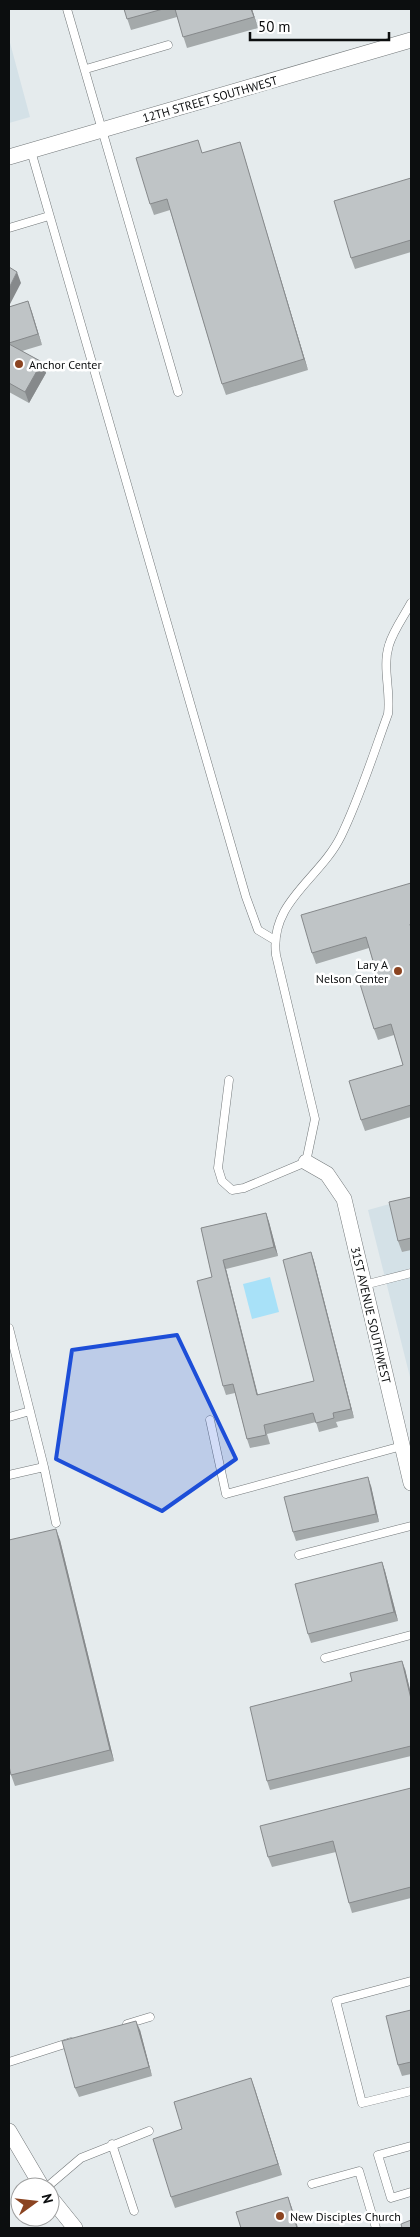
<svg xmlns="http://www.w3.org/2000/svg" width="420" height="2237" viewBox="0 0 420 2237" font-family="'PT Sans',sans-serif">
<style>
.built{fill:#d4e1e7}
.green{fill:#a8e1f8}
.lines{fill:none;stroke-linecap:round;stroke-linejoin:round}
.service-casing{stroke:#73787a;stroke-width:9}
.minor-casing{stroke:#73787a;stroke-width:16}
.service{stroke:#fff;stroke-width:8}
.minor{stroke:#fff;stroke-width:15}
.wall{fill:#a4a9aa}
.shaded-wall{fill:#86898b}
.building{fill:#bfc4c6;stroke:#86898b}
.marked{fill:#1d4ed8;fill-opacity:0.2;stroke:#1d4ed8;stroke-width:4;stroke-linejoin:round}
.poi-dot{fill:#8b4421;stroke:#fff;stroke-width:2}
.labels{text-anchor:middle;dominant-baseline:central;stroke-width:5;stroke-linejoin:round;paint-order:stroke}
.street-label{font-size:12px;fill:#0c0e0f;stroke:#fff}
.poi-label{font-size:12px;fill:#0c0e0f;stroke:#fff;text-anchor:start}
</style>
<rect width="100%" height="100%" fill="#e5ebed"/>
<!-- built -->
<path class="built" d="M9 39 30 117 9 123Z
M411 1198V1381L368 1210Z"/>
<!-- green -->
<path class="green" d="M270 1277 279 1312 252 1319 243 1284Z"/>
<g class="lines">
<defs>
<path id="service" d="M67 9 178 392
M86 69 168 45
M31 151 246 897 258 930 273 939
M9 228 49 216
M229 1080 218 1168 222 1181 232 1190 244 1188 306 1162 315 1119 276 955C269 902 320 879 341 836 360 797 373 755 388 714 391 691 382 667 389 645 393 631 404 616 411 603
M364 1285 411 1273
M9 1328 44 1467 9 1475
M9 1417 30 1411
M210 1420 226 1494 402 1446
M44 1467 56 1523
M299 1555 411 1526
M325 1658 411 1635
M411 1981 336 2001 362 2103 411 2091
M127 2024 150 2017
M9 2062 71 2042
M112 2144 134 2211
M411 2146 378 2155 391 2198 411 2192
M312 2184 359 2171 376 2228
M47 2187 81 2158 149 2131"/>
<path id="minor" d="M9 157 411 40
M306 1162 327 1174 344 1199 411 1483
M9 2131 42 2187
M50 2197 75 2228"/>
</defs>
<!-- service casing -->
<use href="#service" class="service-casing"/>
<!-- minor casing -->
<use href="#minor" class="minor-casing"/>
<!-- service -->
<use href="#service" class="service"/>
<!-- minor -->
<use href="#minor" class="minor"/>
</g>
<!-- wall -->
<path class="wall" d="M124 9H252L258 28 187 48 177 17 131 30Z
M240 142 243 153 308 370 226 395 222 384 170 210 154 215 150 204 203 153Z
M411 178V252L355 269 351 258Z
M28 301 42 345 22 351 42 362 46 373 29 403 9 392V307Z
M411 883V1117L365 1131 361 1120 403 1065 394 1035 378 1040 374 1029 378 978 369 948 316 964 312 953Z
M411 1197V1250L402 1252 398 1241Z
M266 1213 269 1222 278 1256 226 1269 258 1395 314 1381 311 1252 314 1261 354 1418 336 1422 338 1427 319 1432 316 1422 267 1434 270 1444 250 1448 247 1439 235 1393 226 1395 223 1386 212 1277 201 1228Z
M371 1486 379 1522 296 1541 293 1532Z
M60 1540 114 1761 15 1786 11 1775Z
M382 1562 385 1571 398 1621 311 1643 308 1634Z
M405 1669 411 1694V1756L270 1790 267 1781Z
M411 1788V1898L352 1913 349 1903 336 1852 272 1867 268 1857Z
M411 2010V2074L402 2076 398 2065Z
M140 2030 152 2076 79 2097 75 2088Z
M251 2078 282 2175 175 2208 171 2197 182 2129Z"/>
<!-- shaded-wall -->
<path class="shaded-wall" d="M251 9H252L258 28 254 17Z
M240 142 243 153 308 370 304 359Z
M17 272 21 283 9 306V288Z
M28 301 32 312 42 345 38 334Z
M42 362 46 373 29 403 25 392Z
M266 1213 269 1222 278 1256 274 1247Z
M311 1252 314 1261 354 1418 351 1409Z
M223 1260 226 1269 260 1404 257 1395Z
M368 1477 371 1486 379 1522 376 1514Z
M56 1529 60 1540 114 1761 110 1750Z
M382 1562 385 1571 398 1621 394 1612Z
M402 1661 405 1669 411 1694V1699Z
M136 2021 140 2030 152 2076 149 2067Z
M251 2078 255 2089 282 2175 278 2164Z
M288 2197 292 2208 298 2228H297Z"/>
<!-- building -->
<path class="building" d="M124 9H163L127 19Z
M175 9H251L254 17 183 37Z
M198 140 202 153 240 142 304 359 222 384 167 199 150 204 136 158Z
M411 178V240L351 258 334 201Z
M9 267 17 272 9 288Z
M28 301 38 334 9 343V307Z
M9 344 42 362 25 392 9 383Z
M411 883V923L410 924 411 929V1105L361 1120 349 1081 403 1065 391 1024 374 1029 360 984 378 978 366 937 312 953 301 915Z
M411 1197V1238L398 1241 389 1202Z
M266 1213 274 1247 223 1260 257 1395 314 1381 283 1260 311 1252 351 1409 333 1413 334 1418 316 1423 313 1413 264 1425 266 1435 247 1439 233 1384 223 1386 197 1281 212 1277 201 1228Z
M368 1477 376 1514 293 1532 284 1497Z
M56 1529 110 1750 11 1775 9 1766V1540Z
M382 1562 394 1612 308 1634 295 1584Z
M402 1661 411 1699V1746L267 1781 250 1707 352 1681 350 1673Z
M411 1788V1887L349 1903 333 1841 268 1857 260 1826Z
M411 2010V2062L398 2065 386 2016Z
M136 2021 149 2067 75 2088 62 2041Z
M251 2078 278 2164 171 2197 153 2139 182 2129 174 2102Z
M288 2197 297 2228H241L236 2212Z
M411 2220V2228H402L401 2224Z"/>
<!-- marked area -->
<path class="marked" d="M177 1335 236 1459 162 1511 56 1459 72 1350Z"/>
<!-- markers -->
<g class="poi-dot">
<circle cx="19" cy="364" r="5"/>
<circle cx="398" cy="971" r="5"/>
<circle cx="280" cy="2216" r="5"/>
</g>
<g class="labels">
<!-- street labels -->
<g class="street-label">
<text transform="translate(210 99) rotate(-16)">12TH STREET SOUTHWEST</text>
<text transform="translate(371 1315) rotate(77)">31ST AVENUE SOUTHWEST</text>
</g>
<!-- poi labels -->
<g class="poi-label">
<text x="29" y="364">Anchor Center</text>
<text x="388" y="964" text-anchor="end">Lary A<tspan x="388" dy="14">Nelson Center</tspan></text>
<text x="290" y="2216">New Disciples Church</text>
</g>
</g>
<!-- border -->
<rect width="420" height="2237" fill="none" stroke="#0c0e0f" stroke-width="20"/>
<!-- north arrow -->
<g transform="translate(35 2202) rotate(75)"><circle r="24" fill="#ffffff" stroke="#9e9f9f"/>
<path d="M0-4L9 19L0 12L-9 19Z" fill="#8b4421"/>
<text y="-8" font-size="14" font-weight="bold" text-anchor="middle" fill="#0c0e0f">N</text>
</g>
<!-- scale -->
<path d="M250 32v8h139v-8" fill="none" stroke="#0c0e0f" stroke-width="2.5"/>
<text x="258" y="32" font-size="15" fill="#0c0e0f" stroke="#ffffff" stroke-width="4" paint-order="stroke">50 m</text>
</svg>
